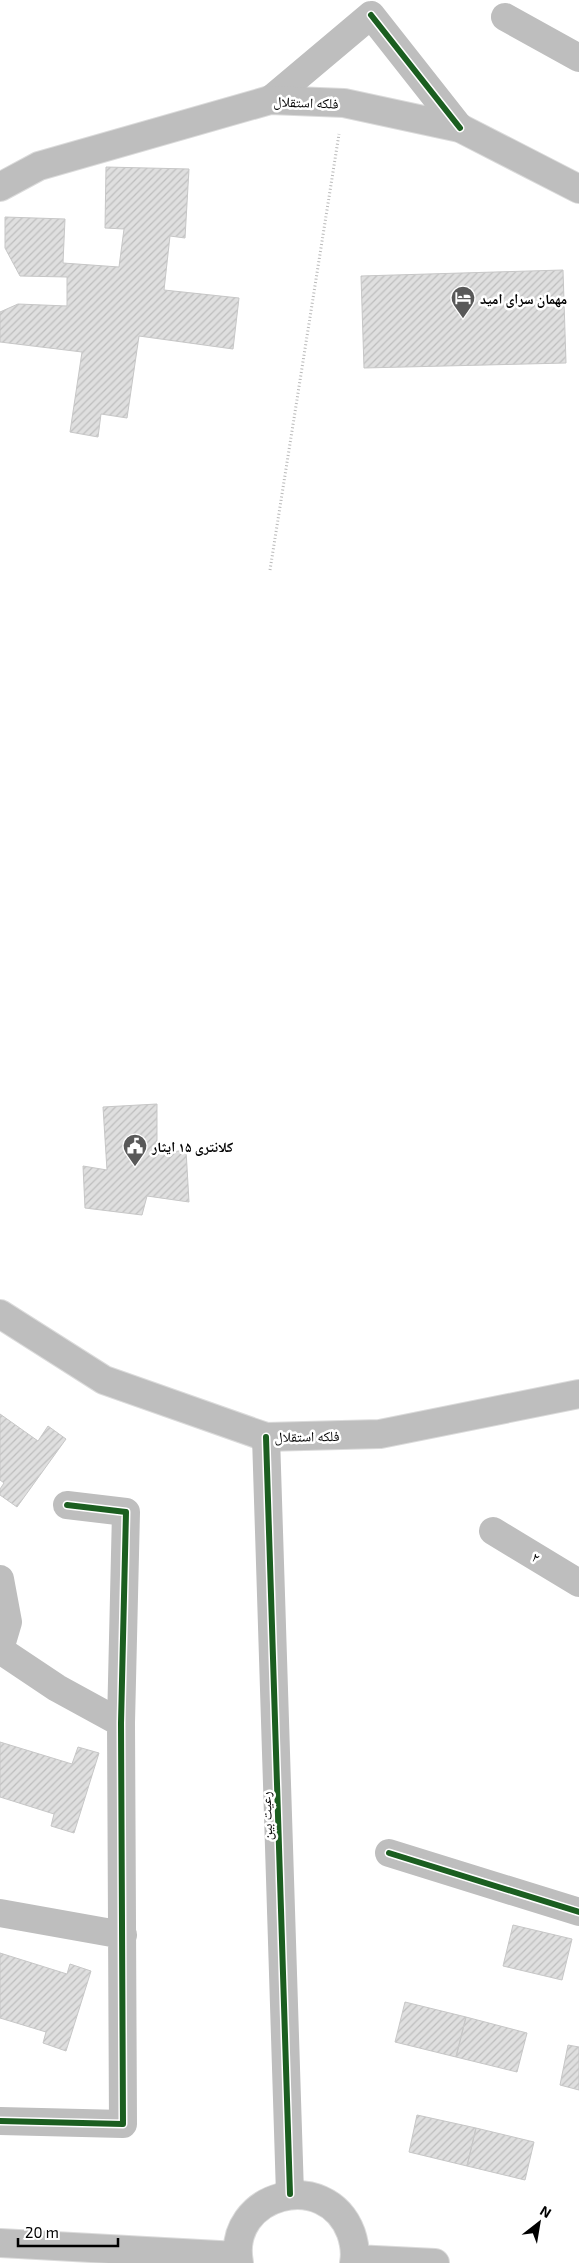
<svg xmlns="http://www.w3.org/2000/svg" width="579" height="2263" viewBox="0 0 579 2263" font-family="'Exo 2','Noto Naskh Arabic',sans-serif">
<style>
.building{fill:url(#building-hatch);stroke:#c7c7c7}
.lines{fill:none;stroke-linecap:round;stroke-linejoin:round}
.major-casing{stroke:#dbdbdb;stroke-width:30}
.path{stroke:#b9b9b9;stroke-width:3;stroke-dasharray:1 2.5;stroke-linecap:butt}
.minor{stroke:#bebebe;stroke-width:28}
.major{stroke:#bebebe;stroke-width:28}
.cycleway-casing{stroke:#fff;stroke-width:9}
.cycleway{stroke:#1b5e20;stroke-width:6}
.labels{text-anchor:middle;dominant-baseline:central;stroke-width:5;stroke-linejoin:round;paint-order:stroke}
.street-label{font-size:14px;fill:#000;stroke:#fff}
.poi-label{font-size:14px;font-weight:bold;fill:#000;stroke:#fff;text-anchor:start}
</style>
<defs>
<pattern id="building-hatch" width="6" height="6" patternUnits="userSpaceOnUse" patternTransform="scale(1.25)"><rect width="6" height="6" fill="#dfdfdf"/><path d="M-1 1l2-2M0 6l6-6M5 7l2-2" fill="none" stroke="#bebebe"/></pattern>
</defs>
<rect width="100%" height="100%" fill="#fff"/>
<!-- building -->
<path class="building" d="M106 167 189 169 185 238 170 236 164 290 239 298 233 349 139 336 127 418 101 414 98 437 70 432 82 352 0 342V312L18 304 67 306V277L20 276 5 248V217L65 219 63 263 119 267 124 229 105 228Z
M563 270 566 363 364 368 361 276Z
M157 1104V1154L186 1150 189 1202 147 1196 142 1215 85 1208 83 1166 107 1170 103 1107Z
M0 1414 38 1441 48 1426 66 1439 17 1507 0 1495V1489L4 1483 0 1480Z
M0 1742 72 1764 78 1747 99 1753 74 1833 51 1826 54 1814 0 1797Z
M513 1925 572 1939 562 1980 503 1966Z
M0 1953 67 1974 70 1964 91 1971 66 2051 43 2043 46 2032 0 2018Z
M405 2002 466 2017 456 2057 395 2042Z
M466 2017 527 2033 517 2072 456 2057Z
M568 2045 579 2047V2090L560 2085Z
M417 2115 476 2128 467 2166 409 2152Z
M476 2128 534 2142 525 2180 467 2166Z"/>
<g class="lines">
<defs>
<path id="major" d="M0 187 39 166 270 100 344 103 460 128 579 189
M0 1314 104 1380 266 1437 380 1434 579 1394
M0 2243 237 2256
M355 2259 435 2263
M239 2263C226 2194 326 2167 351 2233 354 2242 356 2253 354 2263"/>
</defs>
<!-- major casing -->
<use href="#major" class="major-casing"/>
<!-- path -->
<path class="path" d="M270 570 339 134"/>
<!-- minor -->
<path class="minor" d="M371 15 460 128
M505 17 579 58
M270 100 371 15
M266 1437 290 2194
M493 1531 579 1583
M0 1579 8 1622 0 1649
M0 1650 57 1688 121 1723
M389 1853 579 1912
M0 1913 123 1935
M0 2121 123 2124 121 1723 126 1512 67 1505"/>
<!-- major -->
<use href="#major" class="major"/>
<defs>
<path id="cycleway" d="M371 15 460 128
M266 1437 290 2194
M389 1853 579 1912
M0 2121 123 2124 121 1723 126 1512 67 1505"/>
</defs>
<!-- cycleway casing -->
<use href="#cycleway" class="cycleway-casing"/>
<!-- cycleway -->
<use href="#cycleway" class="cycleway"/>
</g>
<!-- icons -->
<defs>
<symbol id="hotel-pin" viewBox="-11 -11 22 30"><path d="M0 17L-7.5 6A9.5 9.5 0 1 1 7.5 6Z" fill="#595959" stroke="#fff"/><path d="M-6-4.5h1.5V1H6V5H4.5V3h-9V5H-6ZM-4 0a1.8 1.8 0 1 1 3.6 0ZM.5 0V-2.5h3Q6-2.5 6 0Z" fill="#fff"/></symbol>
<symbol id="civic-pin" viewBox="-11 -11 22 30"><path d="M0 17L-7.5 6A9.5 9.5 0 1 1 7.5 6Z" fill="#595959" stroke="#fff"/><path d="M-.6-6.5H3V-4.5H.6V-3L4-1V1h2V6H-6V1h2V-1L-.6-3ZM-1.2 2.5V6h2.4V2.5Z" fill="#fff"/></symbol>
</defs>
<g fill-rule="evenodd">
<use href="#hotel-pin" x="449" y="284" width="28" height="38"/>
<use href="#civic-pin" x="121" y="1132" width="28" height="38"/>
</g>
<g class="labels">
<!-- street labels -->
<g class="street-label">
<text transform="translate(306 102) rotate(2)">فلکه استقلال</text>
<text transform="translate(307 1436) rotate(-1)">فلکه استقلال</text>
<text transform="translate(536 1557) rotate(31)">۲</text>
<text transform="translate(266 1816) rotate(-92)">رعیت بین</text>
</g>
<!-- poi labels -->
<g class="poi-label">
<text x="480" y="298">مهمان سرای امید</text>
<text x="152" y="1146">کلانتری ۱۵ ایثار</text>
</g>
</g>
<!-- north arrow -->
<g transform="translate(539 2223) rotate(31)" stroke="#ffffff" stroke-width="4" paint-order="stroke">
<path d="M0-4L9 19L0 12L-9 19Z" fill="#000000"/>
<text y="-8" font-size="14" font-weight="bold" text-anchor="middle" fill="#000000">N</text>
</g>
<!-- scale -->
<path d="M18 2238v8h100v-8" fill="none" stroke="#000000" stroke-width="2.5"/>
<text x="25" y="2238" font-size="15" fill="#000000" stroke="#ffffff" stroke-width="4" paint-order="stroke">20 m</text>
</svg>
